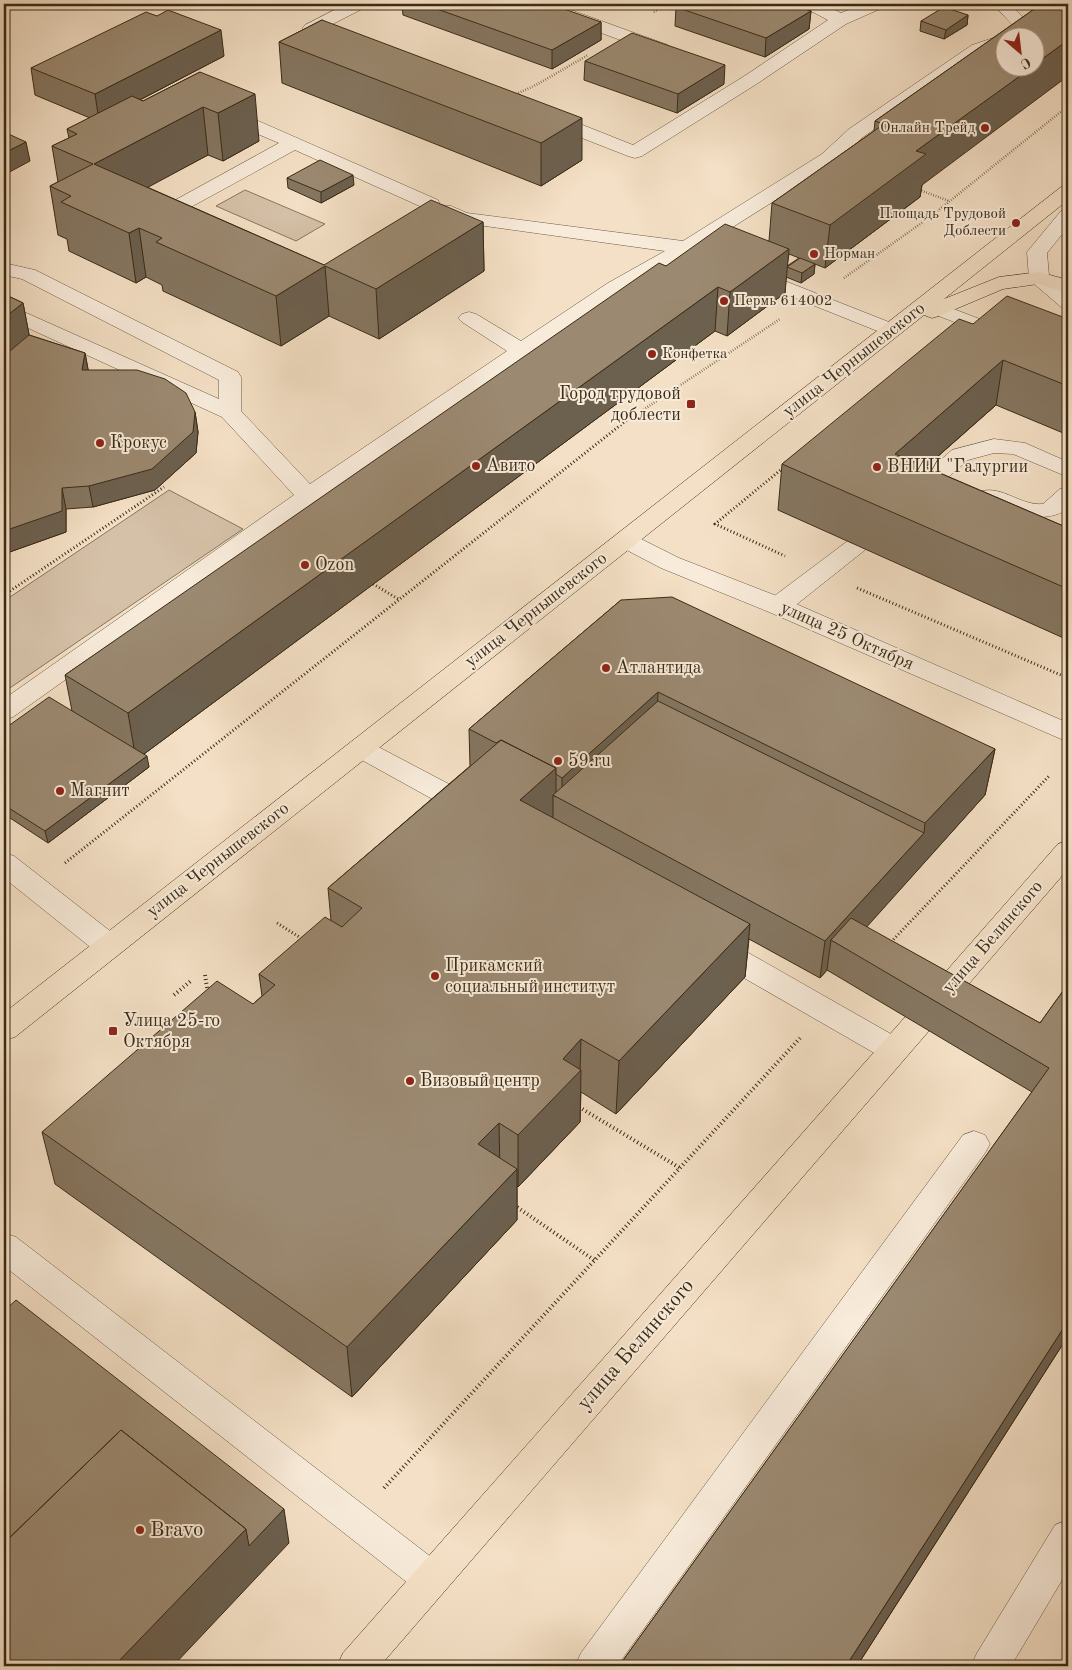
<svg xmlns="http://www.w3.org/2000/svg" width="1072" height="1670" viewBox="0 0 1072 1670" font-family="'Old Standard TT',serif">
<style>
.green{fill:#d5c1a8;stroke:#88765e}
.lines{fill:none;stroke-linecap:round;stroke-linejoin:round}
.lane-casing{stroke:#695841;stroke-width:1}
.street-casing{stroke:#695841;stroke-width:1}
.primary-casing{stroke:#3b2b15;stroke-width:1}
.path-far2{stroke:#3b2b15;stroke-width:2.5;stroke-dasharray:0.5 2;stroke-linecap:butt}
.path-far1{stroke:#3b2b15;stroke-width:3;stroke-dasharray:1 2.5;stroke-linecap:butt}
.path{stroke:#3b2b15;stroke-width:4;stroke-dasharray:1 3;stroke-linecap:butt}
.lane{fill:#f8ebda;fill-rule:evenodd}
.street{fill:#f8ebda;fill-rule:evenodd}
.primary{fill:#f4e0c6;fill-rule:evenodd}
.wall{fill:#857661;stroke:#3b2b15;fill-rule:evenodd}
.shaded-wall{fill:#6c604f;stroke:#3b2b15}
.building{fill:#9b8971;stroke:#3b2b15}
.poi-dot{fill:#8f2418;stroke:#f8ebda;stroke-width:2}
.labels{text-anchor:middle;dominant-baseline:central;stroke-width:4;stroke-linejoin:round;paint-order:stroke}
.far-poi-label{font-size:15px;fill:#3b2b15;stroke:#f8ebda;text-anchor:start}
.street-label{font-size:18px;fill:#3b2b15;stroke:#f8ebda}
.poi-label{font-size:18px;fill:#3b2b15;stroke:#f8ebda;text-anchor:start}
.near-street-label{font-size:21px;fill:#3b2b15;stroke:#f8ebda}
.near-poi-label{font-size:21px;fill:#3b2b15;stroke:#f8ebda;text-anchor:start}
</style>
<rect width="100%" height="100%" fill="#f4e0c6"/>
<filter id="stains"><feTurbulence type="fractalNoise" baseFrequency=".004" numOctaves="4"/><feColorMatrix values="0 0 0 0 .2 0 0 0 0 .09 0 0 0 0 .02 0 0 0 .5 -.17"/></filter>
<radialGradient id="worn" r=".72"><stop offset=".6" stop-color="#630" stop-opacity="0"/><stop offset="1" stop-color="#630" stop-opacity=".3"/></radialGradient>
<!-- green -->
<path class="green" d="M245 190 325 224 296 241 216 206Z
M169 490 243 529 4 692V601Z"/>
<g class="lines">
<defs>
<path id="lane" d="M346 4H367L364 8 325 28 336 32 339 36 336 40C326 42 308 37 302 29L305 25Z
M530 4H554L668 45 671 49 668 53 662 54 656 53 533 8Z
M803 4H823L841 13 862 4H885L882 8 846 24 755 85 642 156 635 158 628 156 541 122 539 118 541 114 548 112 555 114 633 145 743 77 828 20 805 8Z
M993 4H1010L1038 32 1030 38H1004V46L984 53 863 137 836 162 701 247 699 252 689 254 622 291 316 501 13 717 4 720V699L294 495 222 417 4 317V303L219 399V380L22 279 4 275V263L35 270 238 372 241 377V411L310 484 507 351 462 322 458 318 462 314 469 312 476 314 521 341 608 283 665 251 456 222 437 214 435 209 424 208 295 150 191 207 209 215 212 219 209 223C198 226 172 217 165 208L168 204 279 143 217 117 215 113 217 109 224 107 231 109 438 200 440 205 451 206 467 213 683 241 822 154 849 129 972 45 1017 30Z
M1068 209V227L1047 253 1049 276 1068 292V309L1061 307 1032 282 1029 278 1027 252 1061 211Z
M752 268 899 326 903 330 899 334 892 336 885 334 745 278 742 274 745 270Z
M925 298 1068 353V366L918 308 915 304 918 300Z
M994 439 1025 443 1068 462V477L1013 454 994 453 968 460 865 550 787 612 778 614 769 612 766 606 769 600 849 540 952 450Z
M1068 487V508C1050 526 992 515 978 496L982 491C1003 486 1021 506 1043 504L1060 489Z
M360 739 369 742 483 802 487 809 483 816 473 818 463 816 351 754 347 748 351 742Z
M4 853 14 856 119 938 123 946 119 954 109 957 99 954 4 878Z
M714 936 724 939 905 1042 909 1050 905 1058 894 1062 883 1058 704 955 700 947 704 939Z
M974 1131 985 1135 990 1144 985 1153 617 1666H575L581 1653 963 1135Z
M4 1233 16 1237 444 1567 449 1579 444 1591 431 1596 418 1591 4 1266Z
M1068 1520V1570L1011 1666H971L977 1653 1055 1525Z"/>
<path id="street" d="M625 533 633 535 679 558 787 600 1068 723V742L769 612 661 568 617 545 613 540 617 535Z"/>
<path id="primary" d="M1068 185V200L944 299 999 277 1039 272 1068 280V293L1038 284 1003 289 939 316 932 318 924 315 15 1037 4 1040V1013L1061 187Z
M1068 841V869L948 1008 938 1011 928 1008 923 1000 928 992 1058 844Z
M917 1013 928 1016 932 1024 928 1032 380 1666H337L343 1653 906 1016Z"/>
</defs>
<!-- lane casing -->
<use href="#lane" class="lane-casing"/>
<!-- street casing -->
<use href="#street" class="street-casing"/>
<!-- primary casing -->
<use href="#primary" class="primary-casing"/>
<!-- path-far2 -->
<path class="path-far2" d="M654 12 666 4
M514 95 536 85 588 55
M917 189 949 201
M844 278 930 217 1068 106
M631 418 780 319"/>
<!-- path-far1 -->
<path class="path-far1" d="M783 468 715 524 785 556
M373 584 400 600
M857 588 1068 678
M4 595 164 487
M65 863 632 416
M277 923 304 940
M891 942 1050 775"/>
<!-- path -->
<path class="path" d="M205 975 208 994
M174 995 192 980
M579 1107 680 1168
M514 1205 594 1260
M384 1488 800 1038"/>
<!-- lane -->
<use href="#lane" class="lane"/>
<!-- street -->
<use href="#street" class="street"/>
<!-- primary -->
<use href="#primary" class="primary"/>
</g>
<!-- wall -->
<path class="wall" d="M402 4H535L601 22V40L552 69 403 15Z
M1040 5 922 185 920 197 825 268 815 264 814 274 801 283 786 277 785 293 727 336 715 331 144 754 149 767 48 843 4 814V729L72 711 65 675 666 266 769 241 772 203 874 131 875 121ZM789 254 799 258 787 266Z
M676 7 811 11 809 29 765 57 675 26Z
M968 15 967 25 944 39 920 31 921 21Z
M157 16 224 56 140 100 143 101 200 72 259 141 223 161 208 155 147 187 324 265 483 222 484 271 379 339 329 316 281 346 163 291 162 285 146 277 136 283 69 251 67 239 58 235 50 186 58 182 52 146 69 138 67 129 90 118 35 95 31 68Z
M322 20 582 160 541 186 282 83 279 42Z
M585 61 724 84 677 113 584 80Z
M287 178 354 185 321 203 288 188Z
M4 294 23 303 29 335 85 353 88 370 195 412 198 432 196 453 155 490 93 507 66 509V532L4 554Z
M1068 319V435L996 405 926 467 1068 528V640L778 510 782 464 973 324Z
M621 600 995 749 985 795 866 927 1040 1023 1068 984V1336L857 1666H619L1032 1092 827 970 820 978 749 939 745 977 616 1114 581 1092 580 1122 518 1187 517 1186V1220L352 1397 55 1184 42 1132 253 1004 262 996 259 974 331 921 328 888 470 766 469 729Z"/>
<!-- shaded-wall -->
<path class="shaded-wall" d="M811 11 809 29 765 57 766 38Z
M968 15 967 25 944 39 946 30Z
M601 22V40L552 69V50Z
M221 30 224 56 99 121 95 94Z
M1068 40V76L922 185 920 197 825 268 830 225 916 151 1031 68H1034V65Z
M725 65 724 84 677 113 678 94Z
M255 94 259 141 223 161 218 113Z
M203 107 208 155 102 212 94 164Z
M582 118V160L541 186V143Z
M26 142 30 161 4 175V153Z
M353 175 354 185 321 203V192Z
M483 222 484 271 379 339 376 289Z
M139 228 146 277 136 283 129 233Z
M789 249 785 293 727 336 730 292Z
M815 264 814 274 801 283 802 273Z
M325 266 329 316 281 346 276 296Z
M718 287 715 331 136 760 128 713Z
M23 303 33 355 4 380V318Z
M85 353 89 374 82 370Z
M1003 360 996 405 888 500 895 454Z
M195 412 198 432 196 453 155 490 93 507 89 486Z
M62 488 66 509V532L4 554V531Z
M658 692 656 738 562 800V778Z
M995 749 985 795 847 949 831 940 827 970 820 978 825 941 924 833 925 823Z
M147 756 149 767 48 843 45 831Z
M556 768V797L553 795V824L520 800Z
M750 924 745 977 616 1114 619 1061Z
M581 1039 580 1071 581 1070 580 1122 518 1187V1135L563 1059Z
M499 1123 500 1175 478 1144Z
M517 1169V1220L352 1397 347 1347Z
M1068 1321V1336L857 1666H846Z
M284 1509 289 1543 173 1666H114L246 1529Z"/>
<!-- building -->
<path class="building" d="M423 4H535L544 7 550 4 601 22 552 50Z
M681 4H790L811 11 766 38 676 7Z
M1061 4H1068V40L1034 65V38H1004V68H1031L916 151 926 154 830 225 772 203 884 124 875 121 1040 5 1053 9Z
M944 7 968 15 946 30 921 21Z
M168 10 221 30 95 94 31 68 146 12 157 16Z
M322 20 582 118 541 143 279 42Z
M632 33 725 65 678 94 585 61Z
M200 72 255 94 218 113 203 107 94 164 324 265 431 200 483 222 376 289 325 266 276 296 156 242 162 238 139 228 129 233 61 202 71 196 50 186 93 164 52 146 77 134 67 129 132 96 143 101Z
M4 132 26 142 4 153Z
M320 160 353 175 321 192 287 178Z
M725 224 789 249 730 292 718 287 128 713 65 675 659 263 666 266Z
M800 258 815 264 802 273 787 267Z
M4 294 23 303 4 318Z
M1007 296 1068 319V386L1003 360 895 454 1068 528V589L782 464 959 319 973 324Z
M29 335 85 353 82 370H137L165 379 186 393 195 412 193 432 152 469 89 486 62 488V511L4 531V356Z
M672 597 995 749 925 823 658 692 562 778 556 774V768L501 740 496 743 469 729 621 600Z
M49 697 147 756 45 831 4 805V729Z
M658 701 924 833 825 941 553 795Z
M501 740 556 768 520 800 750 924 619 1061 581 1039 563 1059 581 1070 518 1135 499 1123 478 1144 517 1169 347 1347 42 1132 217 981 253 1004 275 985 259 974 325 917 342 927 362 908 328 888Z
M851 918 1040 1023 1068 984V1321L846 1666H619L1049 1068 831 940Z
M16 1300 284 1509 249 1546 246 1529 121 1430 4 1543V1311Z
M121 1430 246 1529 114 1666H4V1543Z"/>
<!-- markers -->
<g class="poi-dot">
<circle cx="985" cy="128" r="5"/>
<circle cx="1016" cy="223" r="5"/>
<circle cx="814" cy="254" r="5"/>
<circle cx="724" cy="301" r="5"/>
<circle cx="652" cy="354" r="5"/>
<rect x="686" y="399" width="10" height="10" rx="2.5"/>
<circle cx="100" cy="443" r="5"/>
<circle cx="476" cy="466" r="5"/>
<circle cx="877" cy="467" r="5"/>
<circle cx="305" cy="565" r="5"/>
<circle cx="606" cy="668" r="5"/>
<circle cx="558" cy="761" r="5"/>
<circle cx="60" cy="791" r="5"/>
<circle cx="435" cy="976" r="5"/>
<rect x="108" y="1026" width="10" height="10" rx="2.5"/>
<circle cx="410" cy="1081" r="5"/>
<circle cx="140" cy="1530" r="5"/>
</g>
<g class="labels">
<!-- far-poi labels -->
<g class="far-poi-label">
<text x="975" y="128" text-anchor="end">Онлайн Трейд</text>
<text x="1006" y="214" text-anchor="end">Площадь Трудовой<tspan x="1006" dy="17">Доблести</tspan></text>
<text x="824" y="254">Норман</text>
<text x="734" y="301">Пермь 614002</text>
<text x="662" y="354">Конфетка</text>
</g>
<!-- street labels -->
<g class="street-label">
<text transform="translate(854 360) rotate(-38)">улица Чернышевского</text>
<text transform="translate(536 610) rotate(-38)">улица Чернышевского</text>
<text transform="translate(847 636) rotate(24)">улица 25 Октября</text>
<text transform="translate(218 860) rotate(-38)">улица Чернышевского</text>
<text transform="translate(993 937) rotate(-49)">улица Белинского</text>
</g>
<!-- poi labels -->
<g class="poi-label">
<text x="681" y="394" text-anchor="end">Город трудовой<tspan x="681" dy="21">доблести</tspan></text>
<text x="110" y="443">Крокус</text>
<text x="486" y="466">Авито</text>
<text x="887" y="467">ВНИИ "Галургии</text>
<text x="315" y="565">Ozon</text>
<text x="616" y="668">Атлантида</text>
<text x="568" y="761">59.ru</text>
<text x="70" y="791">Магнит</text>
<text x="445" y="966">Прикамский<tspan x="445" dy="21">социальный институт</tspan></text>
<text x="123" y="1021">Улица 25-го<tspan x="123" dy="21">Октября</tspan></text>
<text x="420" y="1081">Визовый центр</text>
</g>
<!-- near-street labels -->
<g class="near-street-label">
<text transform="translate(636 1345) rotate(-49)">улица Белинского</text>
</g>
<!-- near-poi labels -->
<g class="near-poi-label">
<text x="150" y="1530">Bravo</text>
</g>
</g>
<!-- margin -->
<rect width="1072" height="1670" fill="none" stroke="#f4e0c6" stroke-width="20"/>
<rect x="5" y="5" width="1062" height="1660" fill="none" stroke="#3b2b15" stroke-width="2.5"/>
<rect x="10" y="10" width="1052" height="1650" fill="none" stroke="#3b2b15"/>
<!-- north arrow -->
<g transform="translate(1020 52) rotate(152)"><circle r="24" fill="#f8ebda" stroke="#ac9e8b"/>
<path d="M0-4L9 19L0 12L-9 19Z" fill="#8f2418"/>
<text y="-8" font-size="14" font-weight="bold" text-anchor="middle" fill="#3b2b15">С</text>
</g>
<rect width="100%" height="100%" filter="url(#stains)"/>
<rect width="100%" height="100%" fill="url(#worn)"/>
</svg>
